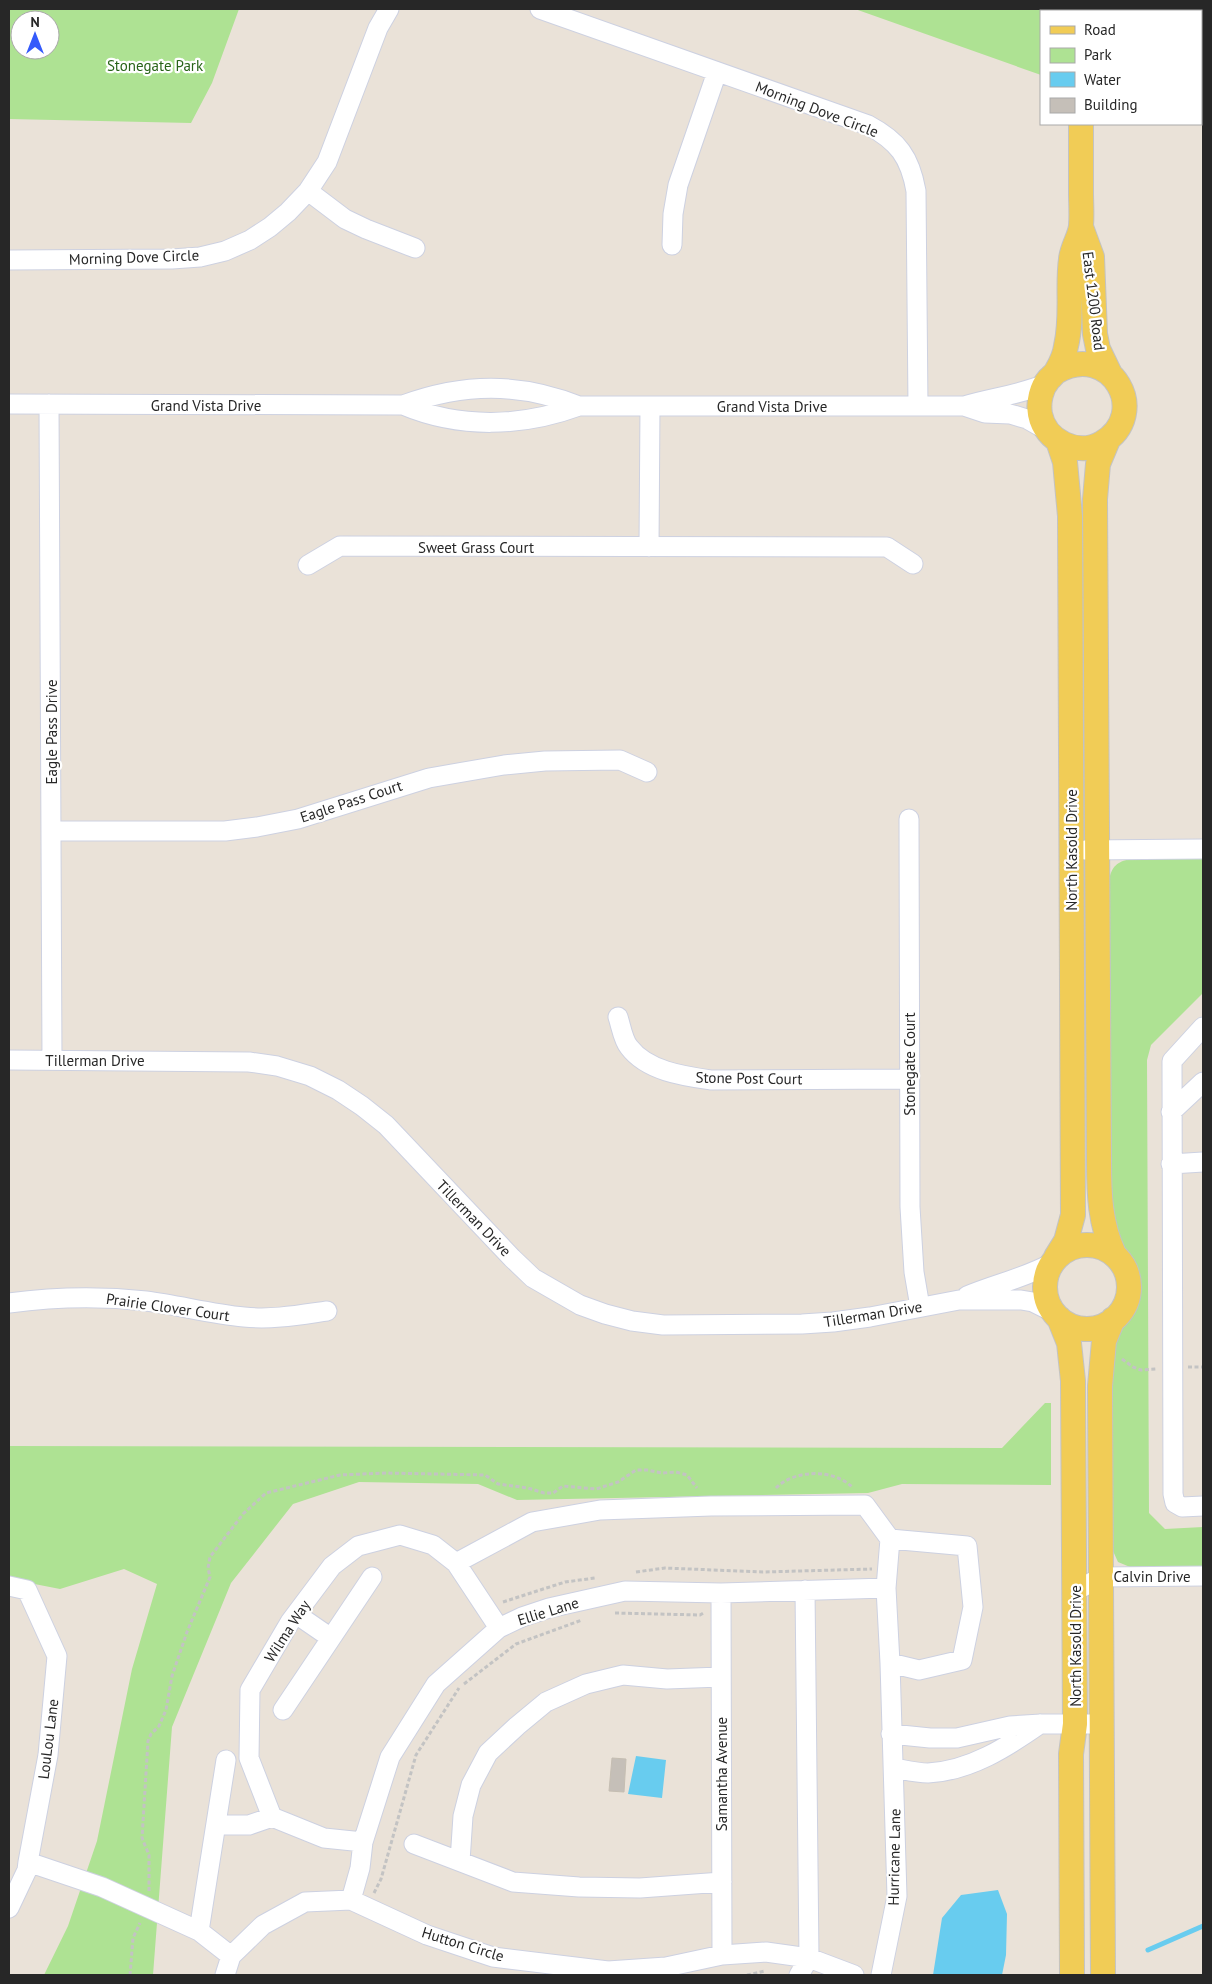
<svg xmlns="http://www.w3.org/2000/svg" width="1212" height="1984" viewBox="0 0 1212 1984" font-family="'PT Sans',sans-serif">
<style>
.green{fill:#aee293;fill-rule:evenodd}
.water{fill:#68ccef}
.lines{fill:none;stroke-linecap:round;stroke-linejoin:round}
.stream{stroke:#68ccef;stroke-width:5}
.building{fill:#c5bfb8;stroke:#c5beb2}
.minor-casing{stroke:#cdd1e1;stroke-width:21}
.major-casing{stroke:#c3c3c3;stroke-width:26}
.path{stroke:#c3c3c3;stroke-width:3;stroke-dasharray:4 2.5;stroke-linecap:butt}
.minor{stroke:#fff;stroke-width:19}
.major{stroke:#f1cc56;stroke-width:24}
.labels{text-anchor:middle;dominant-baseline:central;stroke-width:4.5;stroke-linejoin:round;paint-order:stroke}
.park-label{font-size:15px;fill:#286318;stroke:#fff}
.street-label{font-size:15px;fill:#272727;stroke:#fff}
</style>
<rect width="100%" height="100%" fill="#eae2d8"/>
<!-- green -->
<path class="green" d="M9 9H239L212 83 191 123 9 119ZM20 20H50V50H20Z
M855 9H1060V11H1041V75Z
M1203 858V993L1151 1045 1147 1060 1149 1513 1165 1529 1203 1527V1566L1130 1567 1118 1562 1113 1551 1107 1396 1114 1334 1135 1305 1137 1285 1133 1266 1111 1234 1109 880C1112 866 1117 862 1130 859Z
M1045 1403H1051V1485L902 1484 868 1493 517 1500 478 1484 359 1482 293 1504 231 1583 172 1727 153 1975H44L68 1926 97 1841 132 1669 157 1584 124 1569 60 1589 9 1579V1446L1002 1448Z"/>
<!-- water -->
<path class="water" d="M636 1756 666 1760 662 1798 628 1794Z
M998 1890 1007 1914 1006 1955 1002 1975H933L942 1918 961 1895Z"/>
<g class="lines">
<!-- stream -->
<path class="stream" d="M1148 1950 1203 1926"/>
</g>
<!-- building -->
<path class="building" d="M612 1758 626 1759 624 1792 609 1791Z"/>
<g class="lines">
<defs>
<path id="minor" d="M540 9 868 125C898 141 910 157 916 191L918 406
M308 191 345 219 366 229 415 248
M672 245 673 214 678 185 717 72
M9 260 172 259 200 257 225 251 250 240 270 227 288 212 308 191 327 162 378 28 389 9
M9 404 403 405C463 383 519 382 579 406
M49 404 52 1060
M403 405C460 429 522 427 579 406H964L985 413 1010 414 1027 419 1048 431
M964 406C991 398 1019 395 1045 384
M649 547 650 406
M308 565 340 546 887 547 913 564
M909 819 910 1207 914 1272 920 1307
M51 831H225L257 827 298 819 429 778 504 765 545 761 620 760 647 772
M1085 850 1203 849
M618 1017C621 1026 623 1040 629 1047 647 1071 683 1076 711 1080L909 1079
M1203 1027 1172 1061 1173 1494 1175 1503 1182 1507 1203 1506
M9 1060 249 1062 277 1066 310 1076 338 1090 362 1106 386 1125 512 1258 533 1278 580 1305 605 1314 632 1321 663 1325 802 1324 833 1322 870 1317 959 1300H1021L1033 1302 1053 1312
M1171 1112 1203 1082
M1171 1164 1203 1162
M967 1296C995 1284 1025 1278 1052 1263
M9 1303C54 1297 100 1296 146 1301 178 1305 211 1314 244 1317 272 1320 299 1315 327 1311
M456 1563 532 1522 600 1510 711 1506 865 1505 890 1539
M9 1586 27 1590 57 1656 48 1755 28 1862 27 1870 9 1908
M1074 1592 1101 1577 1203 1576
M721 1593 722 1955
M296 1614 331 1638
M283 1710 372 1577
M891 1734 930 1738H957L1010 1726 1041 1724H1101
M894 1768C905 1770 917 1773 928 1773 970 1771 1007 1747 1040 1724
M216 1825H249L272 1817
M363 1842 324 1838 272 1817 249 1758 250 1690 290 1622 332 1566 358 1546 400 1535 433 1545 456 1563 499 1628
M414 1844 513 1882 579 1887 640 1888 722 1882
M460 1861 463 1816 471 1785 488 1753 517 1726 546 1702 586 1684 623 1675 667 1679 721 1677
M28 1862 102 1887 199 1931 231 1956
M351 1900 360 1868 363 1842 390 1757 436 1684 499 1628 522 1617 549 1608 625 1591 721 1593 886 1588
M199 1931 226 1760
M225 1975 231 1956 263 1925 305 1902 351 1900 427 1935 493 1957 608 1971 666 1967 722 1955 766 1952 809 1958 854 1975
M799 1975 809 1958 805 1590
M881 1975 897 1896 890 1663 886 1588 890 1539 967 1546 973 1607 962 1660 919 1670 890 1663"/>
<path id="major" d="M1081 9V11
M1081 227 1092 257 1095 334 1098 349 1110 374
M1056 372C1111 340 1152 414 1102 443 1078 457 1045 441 1040 414 1038 402 1041 388 1049 379 1052 376 1055 374 1057 370 1061 363 1065 354 1066 346 1073 317 1067 287 1071 259 1072 247 1080 237 1081 226 1082 215 1081 203 1081 192 1081 169 1081 146 1081 124
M1108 440 1098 464 1095 499 1099 1161C1099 1194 1100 1224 1114 1254
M1045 1287a42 42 0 1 1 84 0a42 42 0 1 1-84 0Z
M1056 1257 1066 1241 1073 1215 1070 516 1065 462 1058 441
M1059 1318 1069 1343 1073 1381 1075 1724 1071 1754 1072 1975
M1103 1975 1100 1386 1104 1341 1113 1319"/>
</defs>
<!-- minor casing -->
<use href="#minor" class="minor-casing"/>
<!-- major casing -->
<use href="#major" class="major-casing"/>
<!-- path -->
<path class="path" d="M1122 1359 1133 1367 1141 1370 1157 1369
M1188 1367H1203
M776 1488C795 1469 834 1469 852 1487
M636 1572 665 1568 763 1572 872 1569
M503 1602 565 1582 595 1578
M615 1613 700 1615 705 1612
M464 1684 516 1644 582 1620
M149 1891V1855L142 1838 148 1741 151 1734 159 1726 166 1710 172 1676 187 1632 210 1577 208 1568 210 1557 243 1514 266 1493 340 1475 386 1473 485 1475 498 1484 528 1488 544 1493H553L563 1486 596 1489 618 1482 636 1470H647L662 1473 676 1472 687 1475 697 1488
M374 1893 381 1879 416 1755 459 1688
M130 1975 133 1938 140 1923
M747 1975 765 1971"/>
<!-- minor -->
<use href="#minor" class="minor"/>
<!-- major -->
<use href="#major" class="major"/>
</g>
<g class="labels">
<!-- park labels -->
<g class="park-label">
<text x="155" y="65">Stonegate Park</text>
</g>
<!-- street labels -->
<g class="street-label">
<text transform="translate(817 109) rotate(21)">Morning Dove Circle</text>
<text transform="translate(134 257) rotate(-2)">Morning Dove Circle</text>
<text transform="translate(1094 301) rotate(83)">East 1200 Road</text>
<text x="206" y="405">Grand Vista Drive</text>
<text x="772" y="406">Grand Vista Drive</text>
<text x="476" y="547">Sweet Grass Court</text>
<text transform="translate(51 732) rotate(-90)">Eagle Pass Drive</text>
<text transform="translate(351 801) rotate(-18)">Eagle Pass Court</text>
<text transform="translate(1071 850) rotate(-90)">North Kasold Drive</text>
<text x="95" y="1060">Tillerman Drive</text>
<text transform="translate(909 1064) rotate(-90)">Stonegate Court</text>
<text transform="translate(749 1078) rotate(1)">Stone Post Court</text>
<text transform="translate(474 1218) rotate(46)">Tillerman Drive</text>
<text transform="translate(168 1307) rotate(8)">Prairie Clover Court</text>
<text transform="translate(873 1314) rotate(-9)">Tillerman Drive</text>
<text x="1152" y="1576">Calvin Drive</text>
<text transform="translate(548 1611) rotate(-17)">Ellie Lane</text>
<text transform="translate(287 1631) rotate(-57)">Wilma Way</text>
<text transform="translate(1075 1646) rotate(-90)">North Kasold Drive</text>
<text transform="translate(48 1739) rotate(-83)">LouLou Lane</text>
<text transform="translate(721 1774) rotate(-90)">Samantha Avenue</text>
<text transform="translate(894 1857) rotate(-89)">Hurricane Lane</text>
<text transform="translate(463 1944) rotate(17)">Hutton Circle</text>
</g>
</g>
<!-- border -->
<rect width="1212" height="1984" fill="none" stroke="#272727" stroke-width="20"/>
<!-- legend -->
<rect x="1040" y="10" width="162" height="115" fill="#ffffff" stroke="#a9a9a9"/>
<rect x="1050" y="26" width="25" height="8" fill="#f1cc56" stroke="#a9a9a9"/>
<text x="1084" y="35" font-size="15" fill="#272727">Road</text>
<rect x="1050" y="48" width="25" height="15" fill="#aee293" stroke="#a9a9a9"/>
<text x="1084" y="60" font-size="15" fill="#272727">Park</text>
<rect x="1050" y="72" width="25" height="15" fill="#68ccef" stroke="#a9a9a9"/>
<text x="1084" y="85" font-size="15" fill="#272727">Water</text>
<rect x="1050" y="98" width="25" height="15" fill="#c5bfb8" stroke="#a9a9a9"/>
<text x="1084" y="110" font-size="15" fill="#272727">Building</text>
<!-- north arrow -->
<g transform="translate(35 35)"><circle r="24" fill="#ffffff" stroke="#a9a9a9"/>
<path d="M0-4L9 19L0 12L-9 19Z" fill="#345afb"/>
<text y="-8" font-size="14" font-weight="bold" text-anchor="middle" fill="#272727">N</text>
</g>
</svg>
